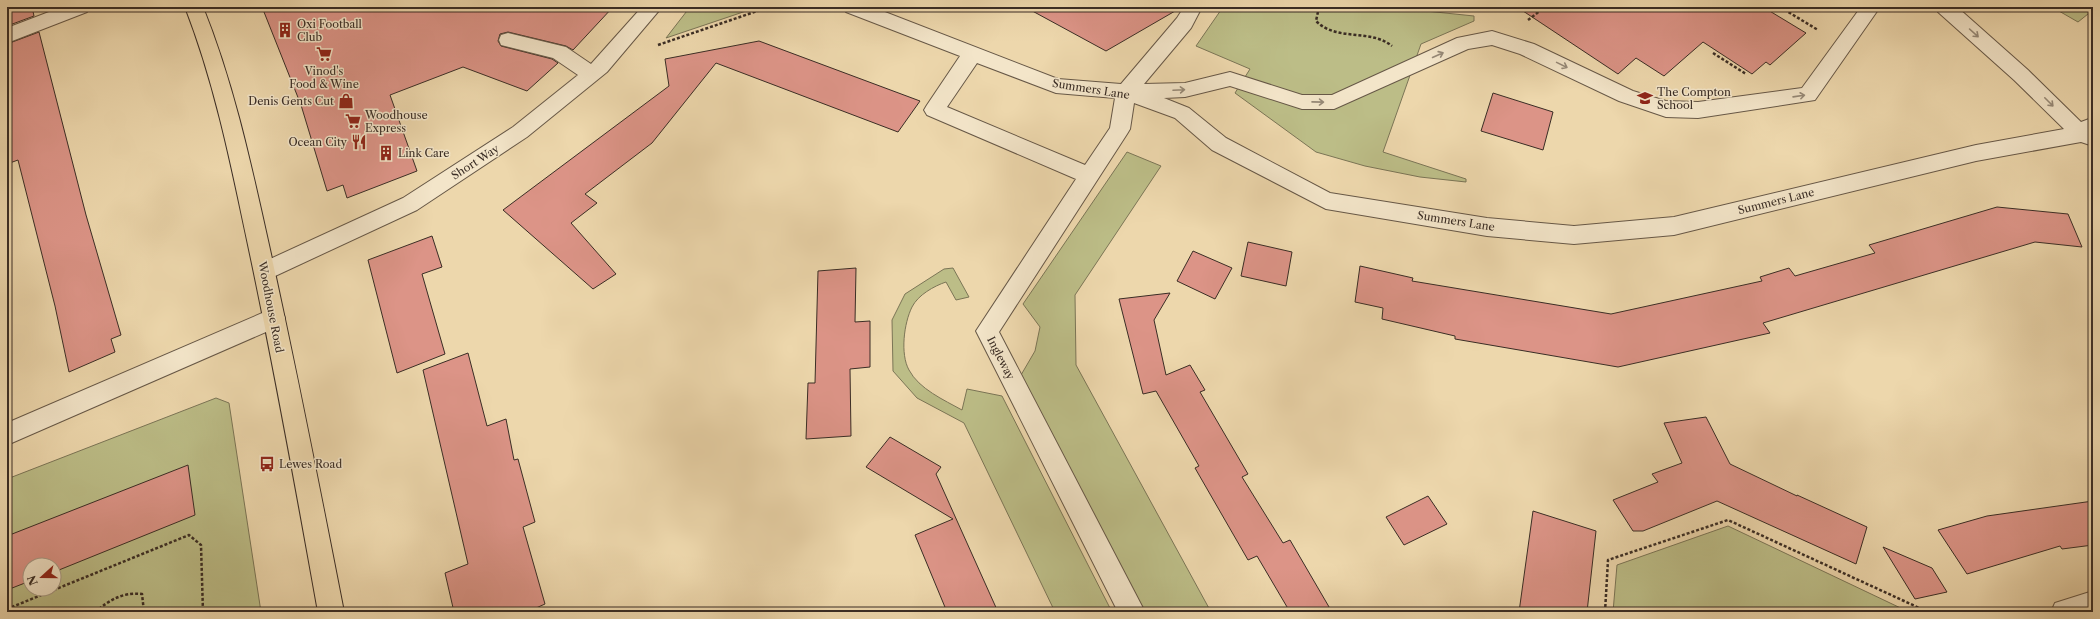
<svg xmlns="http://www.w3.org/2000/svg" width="2100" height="619" viewBox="0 0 2100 619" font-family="'Libre Caslon Text',serif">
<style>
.green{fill:#bcbd87;stroke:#7b7556;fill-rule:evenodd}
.building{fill:#dc9487;stroke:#3a2d25}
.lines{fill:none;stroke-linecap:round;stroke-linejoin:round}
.minor-casing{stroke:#675847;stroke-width:2}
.major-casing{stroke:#3a2d25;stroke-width:2}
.path{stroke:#3a2d25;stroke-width:2.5;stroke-dasharray:3 2;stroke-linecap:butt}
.minor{fill:#f3e5c9;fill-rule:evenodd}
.major{fill:#edd7ac;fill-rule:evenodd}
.oneway{stroke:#968977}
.labels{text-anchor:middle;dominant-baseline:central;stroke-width:3;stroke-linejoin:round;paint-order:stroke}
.poi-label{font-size:11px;fill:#3a2d25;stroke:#f3e5c9;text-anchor:start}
.street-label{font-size:11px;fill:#3a2d25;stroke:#f3e5c9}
</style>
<rect width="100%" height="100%" fill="#edd7ac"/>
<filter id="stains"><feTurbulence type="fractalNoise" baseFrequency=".005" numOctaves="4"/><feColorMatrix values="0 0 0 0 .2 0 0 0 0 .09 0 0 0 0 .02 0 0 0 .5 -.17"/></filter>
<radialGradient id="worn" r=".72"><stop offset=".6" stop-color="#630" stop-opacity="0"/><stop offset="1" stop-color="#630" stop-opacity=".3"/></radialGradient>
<!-- green -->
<path class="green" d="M690 7H758L666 38Z
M1223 7H1387L1474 16V21L1421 44 1383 152 1466 179V182L1420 177 1365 166 1316 152 1235 93 1250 69 1196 46Z
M2052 7H2093V10L2078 22Z
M1127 152 1161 166 1075 295 1076 365 1211 612H1145L1021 375 1035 351 1040 327 1023 304Z
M953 268 969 297 956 300 946 282C934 286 918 295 912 307 904 323 900 354 909 370 919 389 944 400 962 410L967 389 1002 396 1112 612H1055L964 423 917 398 893 371 892 320 905 294 944 269Z
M216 398 229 403 261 612H7V479ZM30 565H54V589H30Z
M1728 526 1909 612H1613L1617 565Z"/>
<!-- building -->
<path class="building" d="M7 7H32L34 16 7 26Z
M262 7H613L573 50 566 46 508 32 500 34 498 41 501 46 552 59 558 63 527 91 463 67 390 95 417 171 347 198 343 185 327 191 301 105Z
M1025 7H1182L1106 51Z
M1517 7H1763L1806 33 1770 65 1766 62 1752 74 1703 42 1664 76 1636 58 1618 74Z
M39 32 86 215 121 335 111 339 115 352 69 372 55 306 18 160 7 164V44Z
M759 41 920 101 898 132 716 63 652 143 585 194 597 203 571 223 616 274 593 289 503 210 669 86 665 59Z
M1493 93 1553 112 1543 150 1481 131Z
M1997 207 2068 214 2082 247 2035 242 1763 323 1770 333 1618 367 1455 339V336L1382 319 1383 308 1355 302 1360 266 1413 278 1412 281 1611 314 1762 281 1760 277 1789 268 1795 276 1875 253 1869 245Z
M432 236 442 267 422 274 445 354 397 373 368 260Z
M1248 242 1292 252 1286 286 1241 276Z
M1193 251 1232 268 1215 299 1177 281Z
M856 268 855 322 870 321V367L850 369 851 436 806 439 808 383H815L818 271Z
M1170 293 1154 320 1166 375 1190 365 1205 390 1200 392 1248 474 1242 477 1283 543 1290 540 1332 612H1290L1257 556 1248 560 1195 468 1199 466 1156 391 1143 394 1119 299Z
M468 353 487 426 506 419 514 460 518 459 535 522 523 527 545 604 527 612H454L445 573 468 564 423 370Z
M1706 417 1730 464 1797 496V495L1867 527 1856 564 1717 501 1643 531H1633L1613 500 1658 482 1652 474 1682 463 1664 423Z
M890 437 941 467 936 474 998 612H947L915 535 953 519 866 467Z
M188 465 195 515 54 572V565H30V581L7 590V536Z
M1428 496 1447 524 1404 545 1386 517Z
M2093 501V545L2062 549 2060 546 1967 574 1938 530 1987 516Z
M1533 511 1596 531 1587 612H1519Z
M1883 547 1932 568 1947 592 1915 599Z"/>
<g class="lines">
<defs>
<path id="minor" d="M62 7H89L87 12 7 43V28Z
M642 7H662L607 72 527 137 417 210 273 277 265 280 257 277 254 271 257 265 403 198 513 127 578 75 553 58 501 45 499 40 501 35 508 33 566 47 591 64Z
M844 7H872L1058 79 1121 84 1177 18 1184 7H1202L1191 28 1144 84 1185 83 1230 72 1302 95H1332L1457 38 1492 31 1534 44 1633 91 1666 101 1698 102 1802 88 1861 7H1880L1815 100 1698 118 1666 117 1619 101 1520 54 1492 45 1468 49 1334 109H1302L1230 86 1185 97 1164 98 1189 108 1226 138 1330 193 1487 218 1574 226 1674 217 1976 145 2064 129 2014 80 1938 12 1936 7H1957L2028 70 2081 122 2089 119 2093 121V146L2081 142 1976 161 1674 235 1574 244 1487 236 1326 209 1212 150 1175 118 1134 103 1130 129 1127 134 999 332 1145 612H1118L976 331 1076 179 927 115 924 110 927 105 960 56 846 12ZM977 63 1056 93 1115 98 1110 128 1085 165 947 107Z
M274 308 282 311 285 318 282 325 7 445V423Z
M2093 591V612H2051L2055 603Z"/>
<path id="major" d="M185 7H203C234 84 251 164 269 245 296 367 320 489 344 612H318C296 489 274 367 248 245 231 164 215 84 185 7Z"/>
</defs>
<!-- minor casing -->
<use href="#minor" class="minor-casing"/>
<!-- major casing -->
<use href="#major" class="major-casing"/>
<!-- path -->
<path class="path" d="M1319 7 1316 21C1337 42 1369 28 1392 46
M1780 7 1818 30
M1528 20 1545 7
M658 45 769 7
M1713 53 1746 74
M7 609 189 535 201 545 203 612
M95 612C110 600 122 592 142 594L144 612
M1605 612 1608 560 1728 520 1928 612"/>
<!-- minor -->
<use href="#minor" class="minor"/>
<!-- major -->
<use href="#major" class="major"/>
</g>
<!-- one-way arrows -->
<defs><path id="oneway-shaft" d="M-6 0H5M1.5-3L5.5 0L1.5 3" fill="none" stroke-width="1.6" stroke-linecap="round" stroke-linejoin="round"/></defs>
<g class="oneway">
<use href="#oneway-shaft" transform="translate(1974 33) rotate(42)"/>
<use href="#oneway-shaft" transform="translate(1438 55) rotate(-24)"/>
<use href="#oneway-shaft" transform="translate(1562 65) rotate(26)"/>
<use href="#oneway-shaft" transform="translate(1179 90) rotate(-3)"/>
<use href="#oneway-shaft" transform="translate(1799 96) rotate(-8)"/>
<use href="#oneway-shaft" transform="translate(1318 102) rotate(1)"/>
<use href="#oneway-shaft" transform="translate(2049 102) rotate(45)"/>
</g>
<!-- icons -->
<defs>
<symbol id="building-bare" viewBox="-9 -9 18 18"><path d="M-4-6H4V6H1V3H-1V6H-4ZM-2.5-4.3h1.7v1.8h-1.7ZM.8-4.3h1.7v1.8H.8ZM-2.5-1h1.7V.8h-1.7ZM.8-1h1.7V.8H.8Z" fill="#8f2418" stroke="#f3e5c9" stroke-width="2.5" paint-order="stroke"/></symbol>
<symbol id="supermarket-bare" viewBox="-9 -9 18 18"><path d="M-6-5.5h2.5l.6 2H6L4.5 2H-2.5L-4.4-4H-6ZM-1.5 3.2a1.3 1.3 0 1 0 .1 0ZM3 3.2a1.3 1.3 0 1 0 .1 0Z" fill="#8f2418" stroke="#f3e5c9" stroke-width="2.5" paint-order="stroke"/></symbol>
<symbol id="school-bare" viewBox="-9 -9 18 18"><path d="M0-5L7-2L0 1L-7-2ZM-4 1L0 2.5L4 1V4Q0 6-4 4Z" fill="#8f2418" stroke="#f3e5c9" stroke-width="2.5" paint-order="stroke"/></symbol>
<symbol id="shop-bare" viewBox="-9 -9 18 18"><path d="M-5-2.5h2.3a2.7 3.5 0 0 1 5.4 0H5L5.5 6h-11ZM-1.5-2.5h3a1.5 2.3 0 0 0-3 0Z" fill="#8f2418" stroke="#f3e5c9" stroke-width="2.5" paint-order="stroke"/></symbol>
<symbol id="restaurant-bare" viewBox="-9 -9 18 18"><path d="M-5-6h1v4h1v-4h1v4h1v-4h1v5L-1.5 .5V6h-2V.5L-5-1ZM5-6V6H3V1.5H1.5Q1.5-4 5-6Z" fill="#8f2418" stroke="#f3e5c9" stroke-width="2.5" paint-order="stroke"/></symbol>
<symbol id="bus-bare" viewBox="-9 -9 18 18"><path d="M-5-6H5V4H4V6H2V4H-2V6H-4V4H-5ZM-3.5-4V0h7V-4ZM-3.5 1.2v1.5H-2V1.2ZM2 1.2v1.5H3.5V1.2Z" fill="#8f2418" stroke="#f3e5c9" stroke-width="2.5" paint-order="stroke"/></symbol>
</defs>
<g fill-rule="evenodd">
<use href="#building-bare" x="274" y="19" width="22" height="22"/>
<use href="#supermarket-bare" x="313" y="43" width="22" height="22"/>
<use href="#school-bare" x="1634" y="87" width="22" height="22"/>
<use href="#shop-bare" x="335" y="90" width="22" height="22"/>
<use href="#supermarket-bare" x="342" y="110" width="22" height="22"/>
<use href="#restaurant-bare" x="348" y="131" width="22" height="22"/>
<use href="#building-bare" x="375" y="142" width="22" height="22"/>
<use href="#bus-bare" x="256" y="453" width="22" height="22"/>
</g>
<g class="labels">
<!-- poi labels -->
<g class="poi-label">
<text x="297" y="24">Oxi Football<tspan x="297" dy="13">Club</tspan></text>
<text x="324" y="71" text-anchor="middle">Vinod's<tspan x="324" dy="13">Food &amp; Wine</tspan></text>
<text x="1657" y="92">The Compton<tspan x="1657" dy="13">School</tspan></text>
<text x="334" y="101" text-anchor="end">Denis Gents Cut</text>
<text x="365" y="115">Woodhouse<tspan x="365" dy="13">Express</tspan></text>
<text x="347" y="142" text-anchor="end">Ocean City</text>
<text x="398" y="153">Link Care</text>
<text x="279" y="464">Lewes Road</text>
</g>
<!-- street labels -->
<g class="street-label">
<text transform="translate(1091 89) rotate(9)">Summers Lane</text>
<text transform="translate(475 162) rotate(-33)">Short Way</text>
<text transform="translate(1776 201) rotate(-14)">Summers Lane</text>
<text transform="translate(1456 221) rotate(9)">Summers Lane</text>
<text transform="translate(271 307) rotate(79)">Woodhouse Road</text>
<text transform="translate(1001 358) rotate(63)">Ingleway</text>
</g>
</g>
<!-- margin -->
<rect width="2100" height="619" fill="none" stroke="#edd7ac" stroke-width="24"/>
<rect x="8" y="8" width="2084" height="603" fill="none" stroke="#3a2d25" stroke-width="2"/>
<rect x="12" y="12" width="2076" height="595" fill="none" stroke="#3a2d25"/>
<!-- north arrow -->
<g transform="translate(42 577) rotate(249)"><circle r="19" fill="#f3e5c9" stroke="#a99b87"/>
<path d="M0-3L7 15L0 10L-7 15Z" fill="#8f2418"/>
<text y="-6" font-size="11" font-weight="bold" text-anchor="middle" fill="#3a2d25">N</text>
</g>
<rect width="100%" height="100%" filter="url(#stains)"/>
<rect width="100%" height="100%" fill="url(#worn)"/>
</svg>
